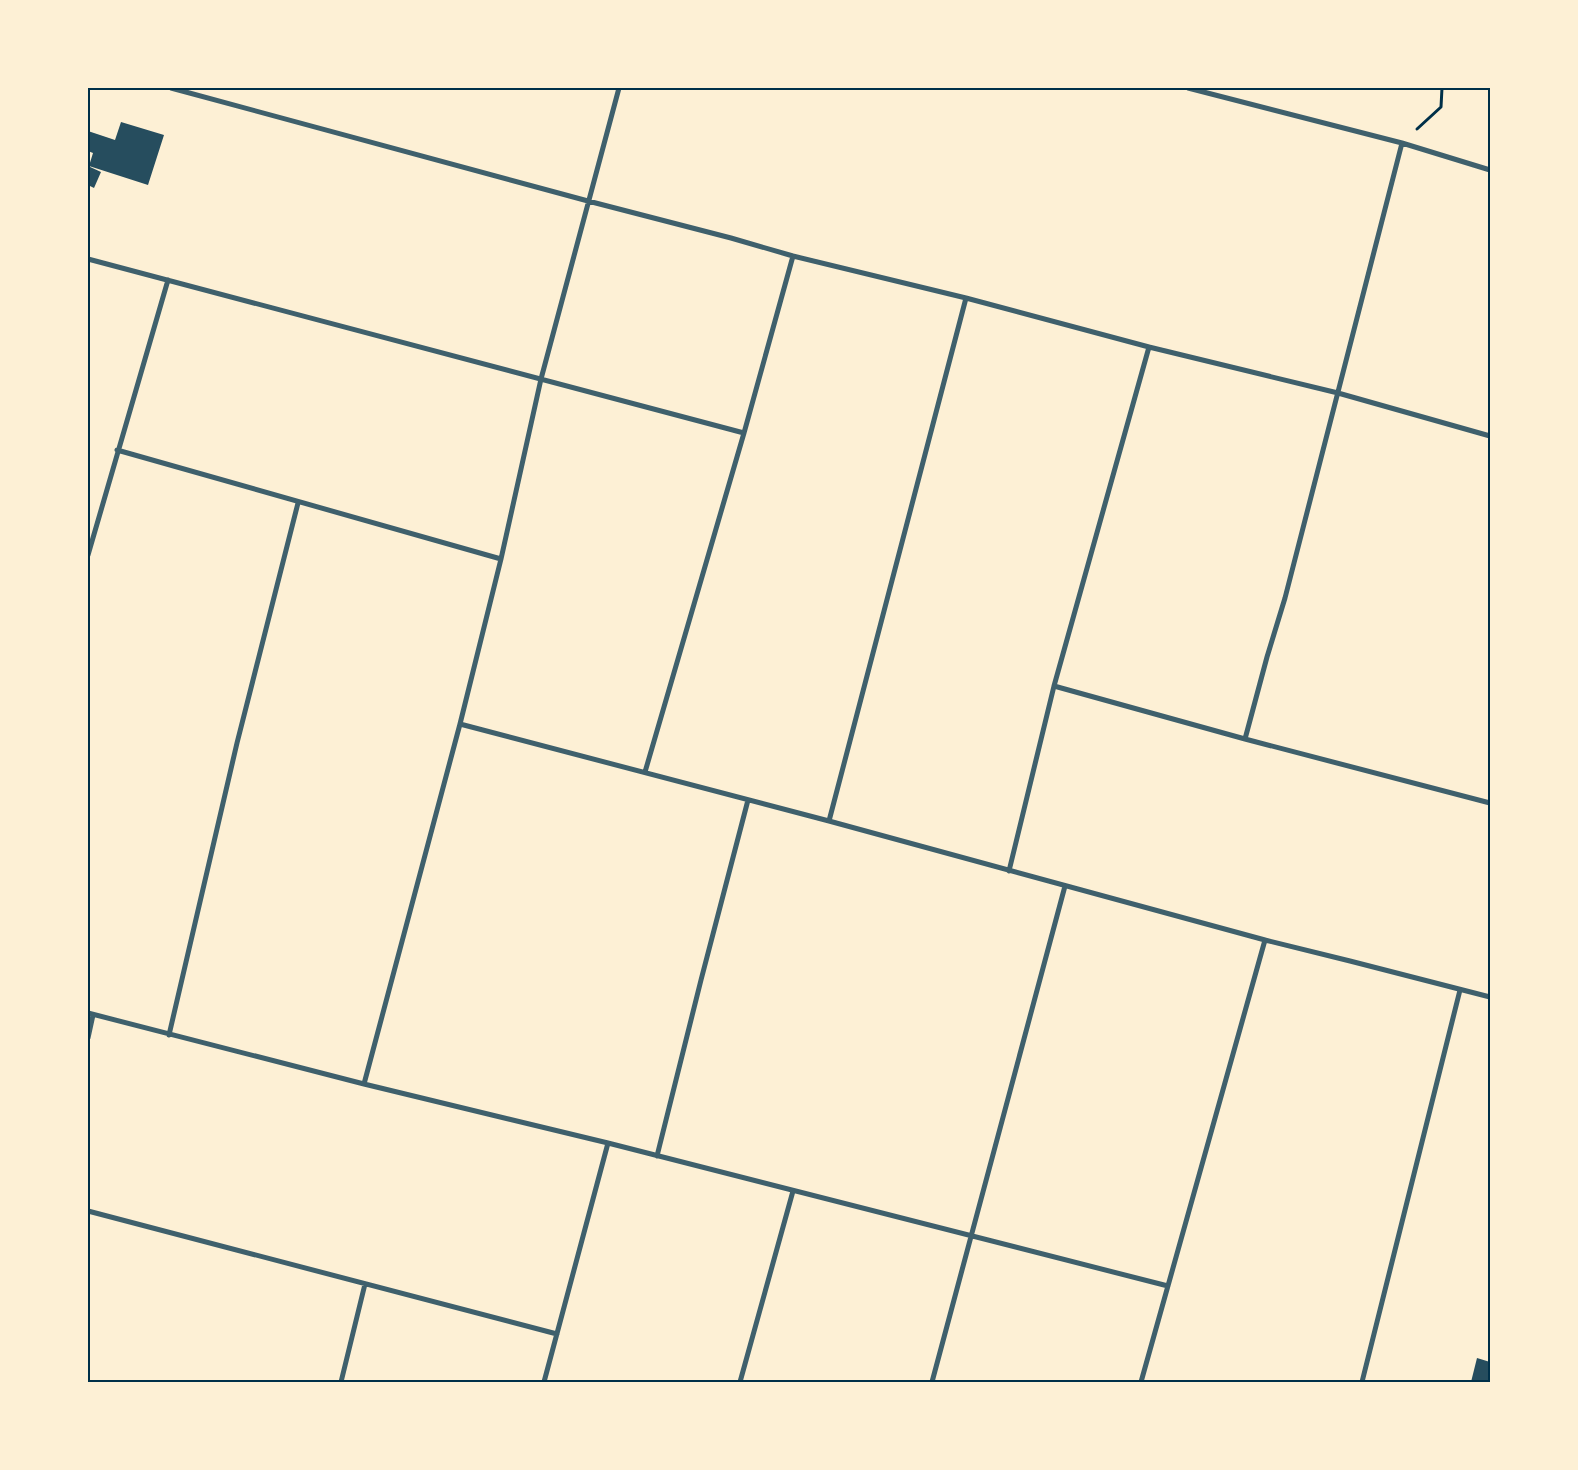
<svg xmlns="http://www.w3.org/2000/svg" width="1578" height="1470" viewBox="0 0 1578 1470" font-family="'PT Sans',sans-serif">
<style>
.building{fill:#264d5e}
.lines{fill:none;stroke-linecap:round;stroke-linejoin:round}
.path{stroke:#003049;stroke-width:3}
.minor{stroke:#3f606c;stroke-width:5}
.neatline{fill:none;stroke:#003049;stroke-width:2}
</style>
<rect width="100%" height="100%" fill="#fdf0d5"/>
<!-- building -->
<path class="building" d="M121 122 164 135 148 185 89 166 93 153 88 151V131L115 140Z
M88 166 101 172 94 188 88 185Z
M1477 1358 1490 1362V1382H1471Z"/>
<g class="lines">
<!-- path -->
<path class="path" d="M1417 129 1441 107 1442 88"/>
<!-- minor -->
<path class="minor" d="M171 88 588 201 731 238 793 256 966 298 1149 347 1338 393 1490 436
M1188 88 1402 143 1490 170
M88 259 744 433
M117 450 501 559
M88 555 168 280
M1054 686 1245 739 1490 803
M460 724 829 821 1265 940 1350 961 1490 997
M1245 739 1267 657 1285 598 1402 143
M645 772 744 433 793 256
M829 821 966 298
M1009 871 1054 686 1149 347
M88 1013 364 1084 608 1143 1168 1286
M169 1035 237 743 298 503
M88 1038 93 1015
M364 1084 460 724 501 559 541 379 619 88
M657 1156 701 980 748 800
M88 1211 557 1334
M341 1382 365 1284
M544 1382 608 1143
M740 1382 793 1191
M932 1382 1065 886
M1141 1382 1265 940
M1362 1382 1460 990"/>
</g>
<!-- border -->
<rect width="1578" height="1470" fill="none" stroke="#fdf0d5" stroke-width="178"/>
<rect x="89" y="89" width="1400" height="1292" class="neatline"/>
</svg>
